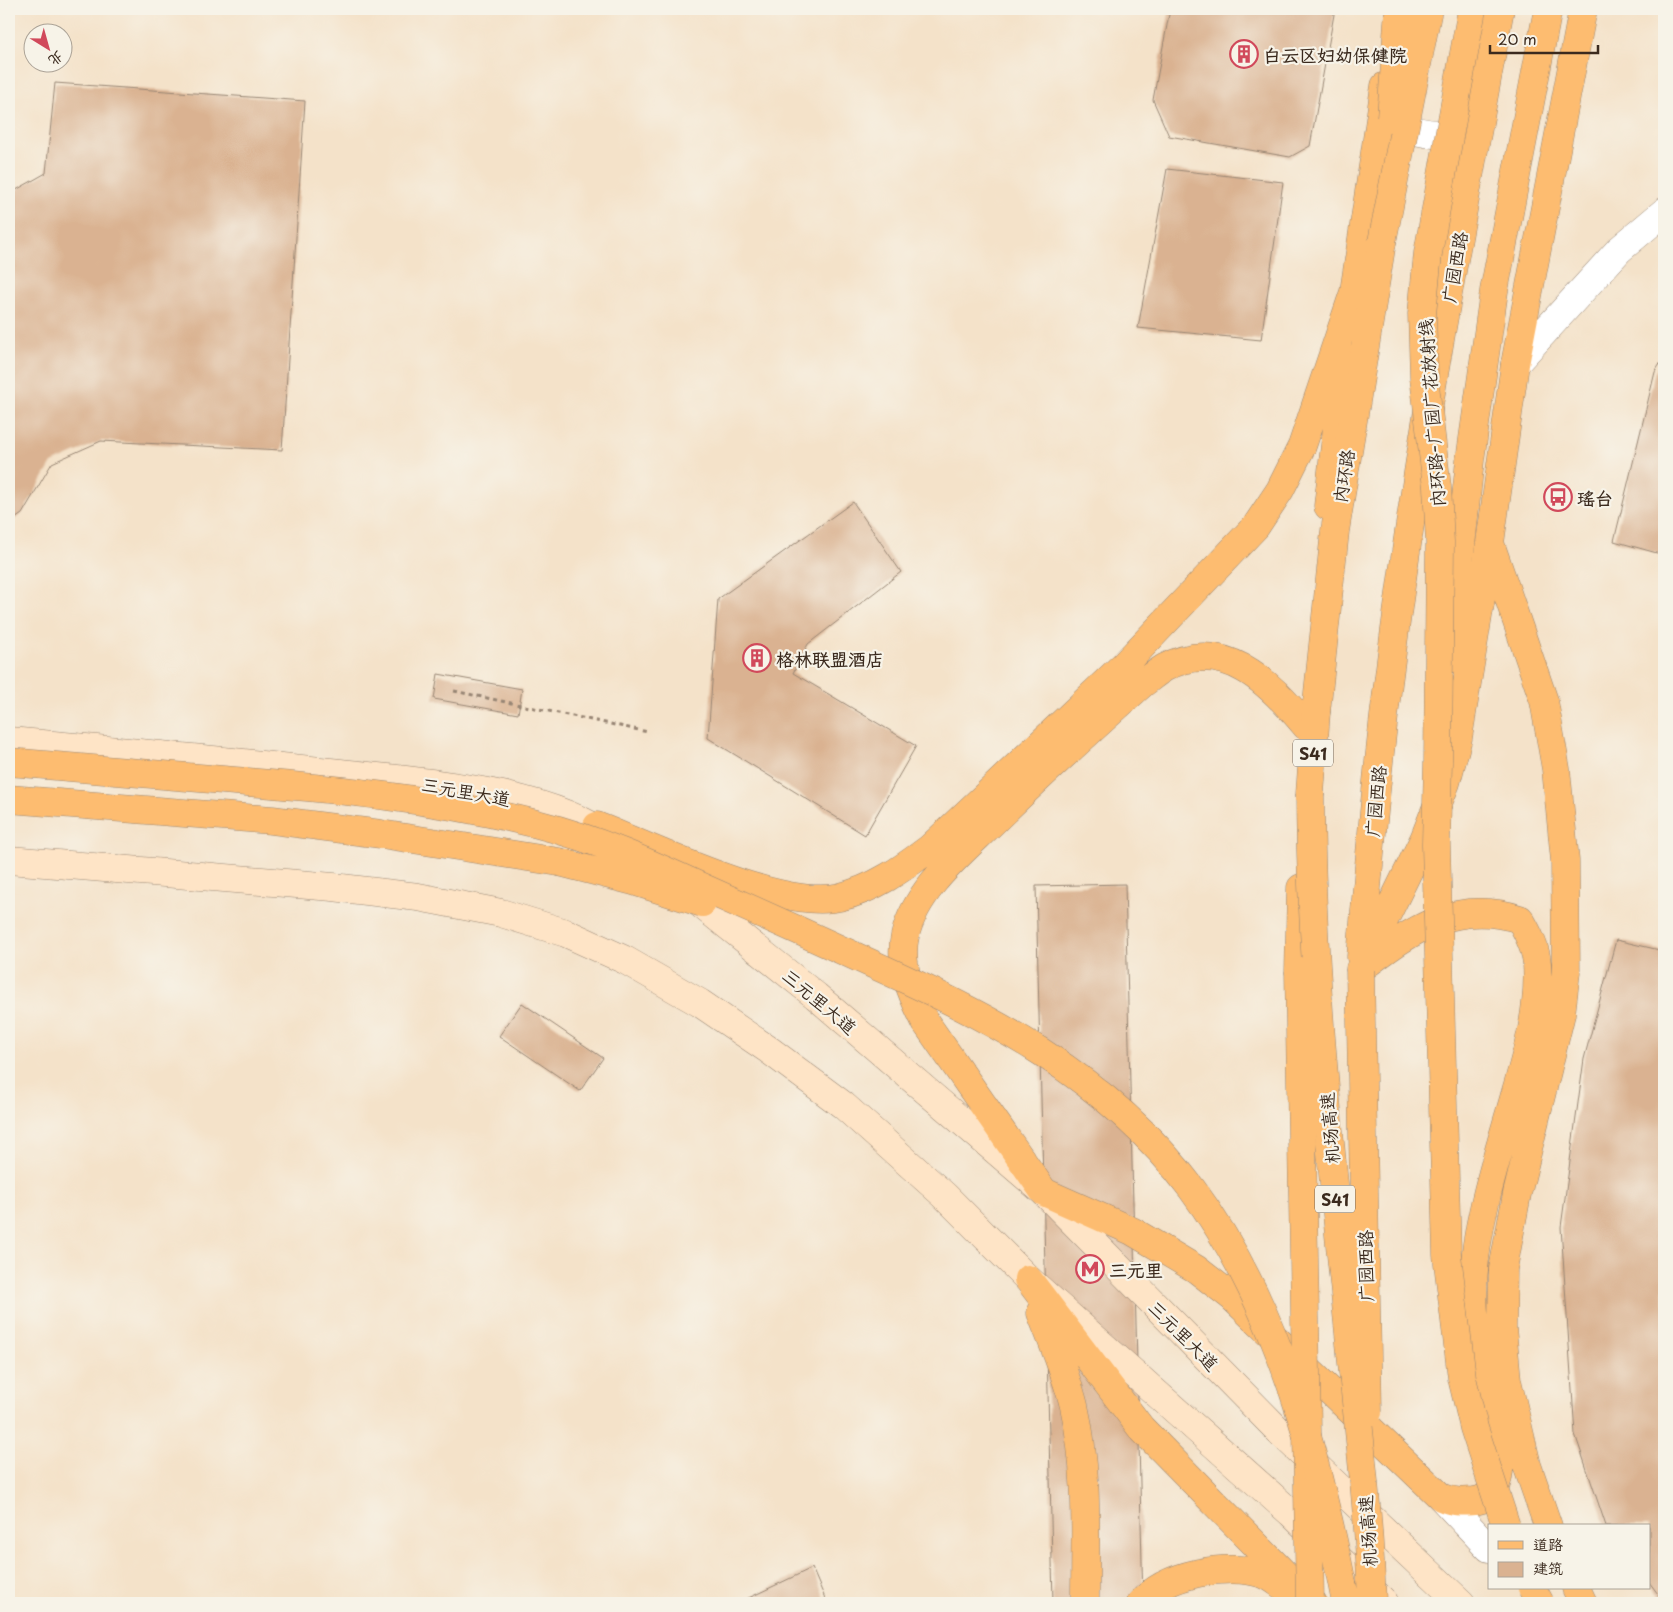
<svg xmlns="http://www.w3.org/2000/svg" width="1673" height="1612" viewBox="0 0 1673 1612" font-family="'Playpen Sans','LXGW WenKai TC',sans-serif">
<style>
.building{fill:#dab291}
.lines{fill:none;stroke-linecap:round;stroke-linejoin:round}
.minor-casing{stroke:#988674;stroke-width:29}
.tertiary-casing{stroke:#988674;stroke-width:29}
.secondary-casing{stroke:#988674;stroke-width:29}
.primary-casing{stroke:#988674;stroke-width:29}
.trunk-casing{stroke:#988674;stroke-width:29}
.motorway-casing{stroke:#988674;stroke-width:29}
.path{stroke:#988674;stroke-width:3;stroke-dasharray:4 4;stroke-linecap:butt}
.minor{stroke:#fff;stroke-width:28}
.tertiary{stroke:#fff;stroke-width:28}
.secondary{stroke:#fee4c6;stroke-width:28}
.primary{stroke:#fdbc70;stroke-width:28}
.trunk{stroke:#fdbc70;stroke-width:28}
.motorway{stroke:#fdbc70;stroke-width:28}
.primary-bridge-casing{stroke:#988674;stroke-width:29;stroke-linecap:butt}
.trunk-bridge-casing{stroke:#988674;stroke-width:29;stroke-linecap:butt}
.motorway-bridge-casing{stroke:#988674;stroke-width:29;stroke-linecap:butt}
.primary-bridge{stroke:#fdbc70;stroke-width:28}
.trunk-bridge{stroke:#fdbc70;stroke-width:28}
.motorway-bridge{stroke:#fdbc70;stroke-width:28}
.labels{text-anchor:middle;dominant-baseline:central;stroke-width:4.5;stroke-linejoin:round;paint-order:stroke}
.shield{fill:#f7f3e8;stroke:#73665b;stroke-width:1}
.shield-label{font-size:16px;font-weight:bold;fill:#3b2a1e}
.poi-label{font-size:18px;font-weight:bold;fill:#3b2a1e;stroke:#f7f3e8;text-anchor:start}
.street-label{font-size:18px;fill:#3b2a1e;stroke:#f7f3e8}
</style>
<rect width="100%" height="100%" fill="#f7f3e8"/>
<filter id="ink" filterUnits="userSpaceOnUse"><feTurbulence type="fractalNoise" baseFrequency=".02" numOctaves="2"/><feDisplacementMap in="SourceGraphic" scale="10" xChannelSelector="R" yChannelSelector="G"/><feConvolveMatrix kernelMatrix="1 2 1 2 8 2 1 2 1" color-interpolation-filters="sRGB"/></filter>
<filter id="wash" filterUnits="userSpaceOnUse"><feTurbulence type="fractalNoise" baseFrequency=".0096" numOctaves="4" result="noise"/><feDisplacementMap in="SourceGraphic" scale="20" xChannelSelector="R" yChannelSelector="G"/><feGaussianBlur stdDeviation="1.12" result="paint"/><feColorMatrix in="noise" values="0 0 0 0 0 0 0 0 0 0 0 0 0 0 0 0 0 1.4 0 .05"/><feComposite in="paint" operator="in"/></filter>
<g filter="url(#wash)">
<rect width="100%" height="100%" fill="#f4e2c9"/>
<g id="blocks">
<!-- building -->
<path class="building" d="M1170 9H1335L1310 146 1290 157 1169 136 1153 100Z
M55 83 305 101 282 450 101 441 52 463 22 514 9 523V194L46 173Z
M1167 169 1283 182 1261 340 1138 328Z
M1664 357V555L1614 541 1655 372Z
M853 502 901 572 808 644 793 673 916 746 865 835 708 738 718 599Z
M438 674 522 689 518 714 434 699Z
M1125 884 1143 1603H1053L1036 886Z
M1616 940 1664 951V1602L1649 1582V1526H1606L1575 1434 1561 1227 1584 1059Z
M522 1003 603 1058 580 1091 499 1036Z
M812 1568 827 1603H738Z"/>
</g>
</g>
<g filter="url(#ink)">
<use href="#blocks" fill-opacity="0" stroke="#988674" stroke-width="1"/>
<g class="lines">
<defs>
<path id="minor" d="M1515 364 1619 250 1664 212
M1441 1497 1489 1548"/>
<path id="tertiary" d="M1387 113C1406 137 1444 136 1472 133"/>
<path id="secondary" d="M9 741C119 751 230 761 340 773 426 783 546 789 616 841
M9 860 333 887 418 897 501 913 566 933 625 960 700 1003 769 1050 843 1105 944 1195 1028 1279 1291 1513 1384 1602
M683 890 816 996 1044 1192 1280 1432 1461 1603"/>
<path id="primary" d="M1352 305 1385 86
M1328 506 1345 358
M1490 543 1544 701 1556 769 1565 861 1566 972 1561 1014 1517 1194 1503 1269 1502 1328 1507 1380 1527 1465 1548 1526
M1306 726C1270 683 1224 635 1164 668 1156 673 1149 679 1142 684 1093 728 1044 772 997 818 964 851 916 888 905 936 898 966 913 997 926 1023L1044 1192 1132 1231 1196 1269 1232 1297 1441 1497C1453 1502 1460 1502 1474 1501 1522 1495 1488 1407 1483 1380 1477 1349 1473 1317 1473 1286 1475 1221 1499 1152 1516 1091 1528 1050 1540 1007 1537 964 1536 948 1528 933 1520 919 1453 898 1411 931 1360 969
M597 826C655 849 781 911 840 897 874 889 902 869 930 848L1126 663 1256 526 1280 490 1302 446 1355 289
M1361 957C1368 874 1375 791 1385 708 1413 474 1457 241 1500 9
M1363 963 1424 839 1446 783 1458 738 1490 543 1515 364 1583 9
M1299 971 1301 888
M1028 1279 1141 1428 1313 1603
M1041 1313C1053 1344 1066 1374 1074 1406 1089 1471 1085 1538 1085 1603
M1576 1588 1583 1603
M1141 1603C1165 1574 1228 1562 1263 1574 1271 1577 1278 1583 1286 1588"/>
<path id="trunk" d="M1449 659 1470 460 1494 291 1548 9
M1316 712 1335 531 1382 242"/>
<path id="motorway" d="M1310 794 1316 712
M9 799 272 820 381 834 559 862"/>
</defs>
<!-- minor casing -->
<use href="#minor" class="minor-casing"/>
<!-- tertiary casing -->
<use href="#tertiary" class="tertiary-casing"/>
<!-- secondary casing -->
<use href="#secondary" class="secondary-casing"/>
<!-- primary casing -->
<use href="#primary" class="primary-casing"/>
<!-- trunk casing -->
<use href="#trunk" class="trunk-casing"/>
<!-- motorway casing -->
<use href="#motorway" class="motorway-casing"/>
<!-- path -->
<path class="path" d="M454 691 648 732"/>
<!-- minor -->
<use href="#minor" class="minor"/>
<!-- tertiary -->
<use href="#tertiary" class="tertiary"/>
<!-- secondary -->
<use href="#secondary" class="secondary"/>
<!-- primary -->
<use href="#primary" class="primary"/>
<!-- trunk -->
<use href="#trunk" class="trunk"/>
<!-- motorway -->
<use href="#motorway" class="motorway"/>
<defs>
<path id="primary-bridge" d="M1360 969 1368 1412
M1299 971 1310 1603"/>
<path id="trunk-bridge" d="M1391 118 1399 9
M1382 242 1428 9
M1438 761 1440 542 1437 487 1424 377 1422 314 1428 253 1472 9"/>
<path id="motorway-bridge" d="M1438 761 1436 844 1447 1255 1462 1378 1474 1428 1506 1526
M9 762C84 768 160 775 235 781 336 789 438 799 537 824 597 839 652 864 708 890 758 912 809 935 859 958 986 1015 1106 1074 1192 1189 1281 1309 1318 1460 1346 1603
M1310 794C1311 971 1330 1147 1348 1323 1357 1416 1369 1510 1372 1603
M559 862 633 881 702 903
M1532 1588 1540 1603"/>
</defs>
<!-- primary-bridge casing -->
<use href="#primary-bridge" class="primary-bridge-casing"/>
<!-- trunk-bridge casing -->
<use href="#trunk-bridge" class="trunk-bridge-casing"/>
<!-- motorway-bridge casing -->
<use href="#motorway-bridge" class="motorway-bridge-casing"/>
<!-- primary-bridge -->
<use href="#primary-bridge" class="primary-bridge"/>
<!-- trunk-bridge -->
<use href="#trunk-bridge" class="trunk-bridge"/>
<!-- motorway-bridge -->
<use href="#motorway-bridge" class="motorway-bridge"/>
</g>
</g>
<!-- icons -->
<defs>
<symbol id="building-ring" viewBox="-11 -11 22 22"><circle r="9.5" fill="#f7f3e8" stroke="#d1495b" stroke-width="1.5"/><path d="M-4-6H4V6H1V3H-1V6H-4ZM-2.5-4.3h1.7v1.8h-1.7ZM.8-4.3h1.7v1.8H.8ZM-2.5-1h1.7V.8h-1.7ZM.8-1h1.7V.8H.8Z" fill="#d1495b"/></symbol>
<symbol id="bus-ring" viewBox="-11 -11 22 22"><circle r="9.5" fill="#f7f3e8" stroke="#d1495b" stroke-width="1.5"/><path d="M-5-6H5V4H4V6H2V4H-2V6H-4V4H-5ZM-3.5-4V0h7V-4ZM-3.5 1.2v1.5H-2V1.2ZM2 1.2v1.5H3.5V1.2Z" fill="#d1495b"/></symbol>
<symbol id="metro-ring" viewBox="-11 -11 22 22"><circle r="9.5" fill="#f7f3e8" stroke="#d1495b" stroke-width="1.5"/><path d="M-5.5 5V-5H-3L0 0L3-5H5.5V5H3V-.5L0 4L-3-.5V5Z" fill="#d1495b"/></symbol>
</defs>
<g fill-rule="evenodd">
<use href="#building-ring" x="1228" y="38" width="32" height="32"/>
<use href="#bus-ring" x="1542" y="481" width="32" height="32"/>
<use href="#building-ring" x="741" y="642" width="32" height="32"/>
<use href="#metro-ring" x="1074" y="1253" width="32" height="32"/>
</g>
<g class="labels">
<!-- shield labels -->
<g class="shield">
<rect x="1293" y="739.5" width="40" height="27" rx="4"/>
<rect x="1315" y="1185.5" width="40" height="27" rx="4"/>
</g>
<g class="shield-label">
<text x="1313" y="753">S41</text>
<text x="1335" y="1199">S41</text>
</g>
<!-- poi labels -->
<g class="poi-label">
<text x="1263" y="54">白云区妇幼保健院</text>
<text x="1577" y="497">瑶台</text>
<text x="776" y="658">格林联盟酒店</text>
<text x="1109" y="1269">三元里</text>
</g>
<!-- street labels -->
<g class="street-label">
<text transform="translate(1454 267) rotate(-80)">广园西路</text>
<text transform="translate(1431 413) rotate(-94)">内环路-广园广花放射线</text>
<text transform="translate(1343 476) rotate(-81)">内环路</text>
<text transform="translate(466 791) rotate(10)">三元里大道</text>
<text transform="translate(1375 801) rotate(-84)">广园西路</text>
<text transform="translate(820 1001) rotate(40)">三元里大道</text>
<text transform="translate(1329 1128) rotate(-95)">机场高速</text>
<text transform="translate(1365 1266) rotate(-91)">广园西路</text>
<text transform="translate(1184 1335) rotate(45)">三元里大道</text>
<text transform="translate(1367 1531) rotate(-94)">机场高速</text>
</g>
</g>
<!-- margin -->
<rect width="1673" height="1612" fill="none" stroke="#f7f3e8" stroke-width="30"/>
<!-- legend -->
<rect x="1488" y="1524" width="162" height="65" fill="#f7f3e8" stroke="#aca397"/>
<rect x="1498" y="1541" width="25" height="8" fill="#fdbc70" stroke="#aca397"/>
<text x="1533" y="1550" font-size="15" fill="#3b2a1e">道路</text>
<rect x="1498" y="1562" width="25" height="15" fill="#dab291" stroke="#aca397"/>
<text x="1533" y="1574" font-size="15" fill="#3b2a1e">建筑</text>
<!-- north arrow -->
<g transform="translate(48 48) rotate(143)"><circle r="24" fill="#f7f3e8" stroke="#aca397"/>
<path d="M0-4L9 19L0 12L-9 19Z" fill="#d1495b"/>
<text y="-8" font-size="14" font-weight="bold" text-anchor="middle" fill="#3b2a1e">北</text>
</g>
<!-- scale -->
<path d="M1490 45v8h108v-8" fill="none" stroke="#3b2a1e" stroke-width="2.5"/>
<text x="1498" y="45" font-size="15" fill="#3b2a1e" stroke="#f7f3e8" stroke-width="4" paint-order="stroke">20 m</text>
</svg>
